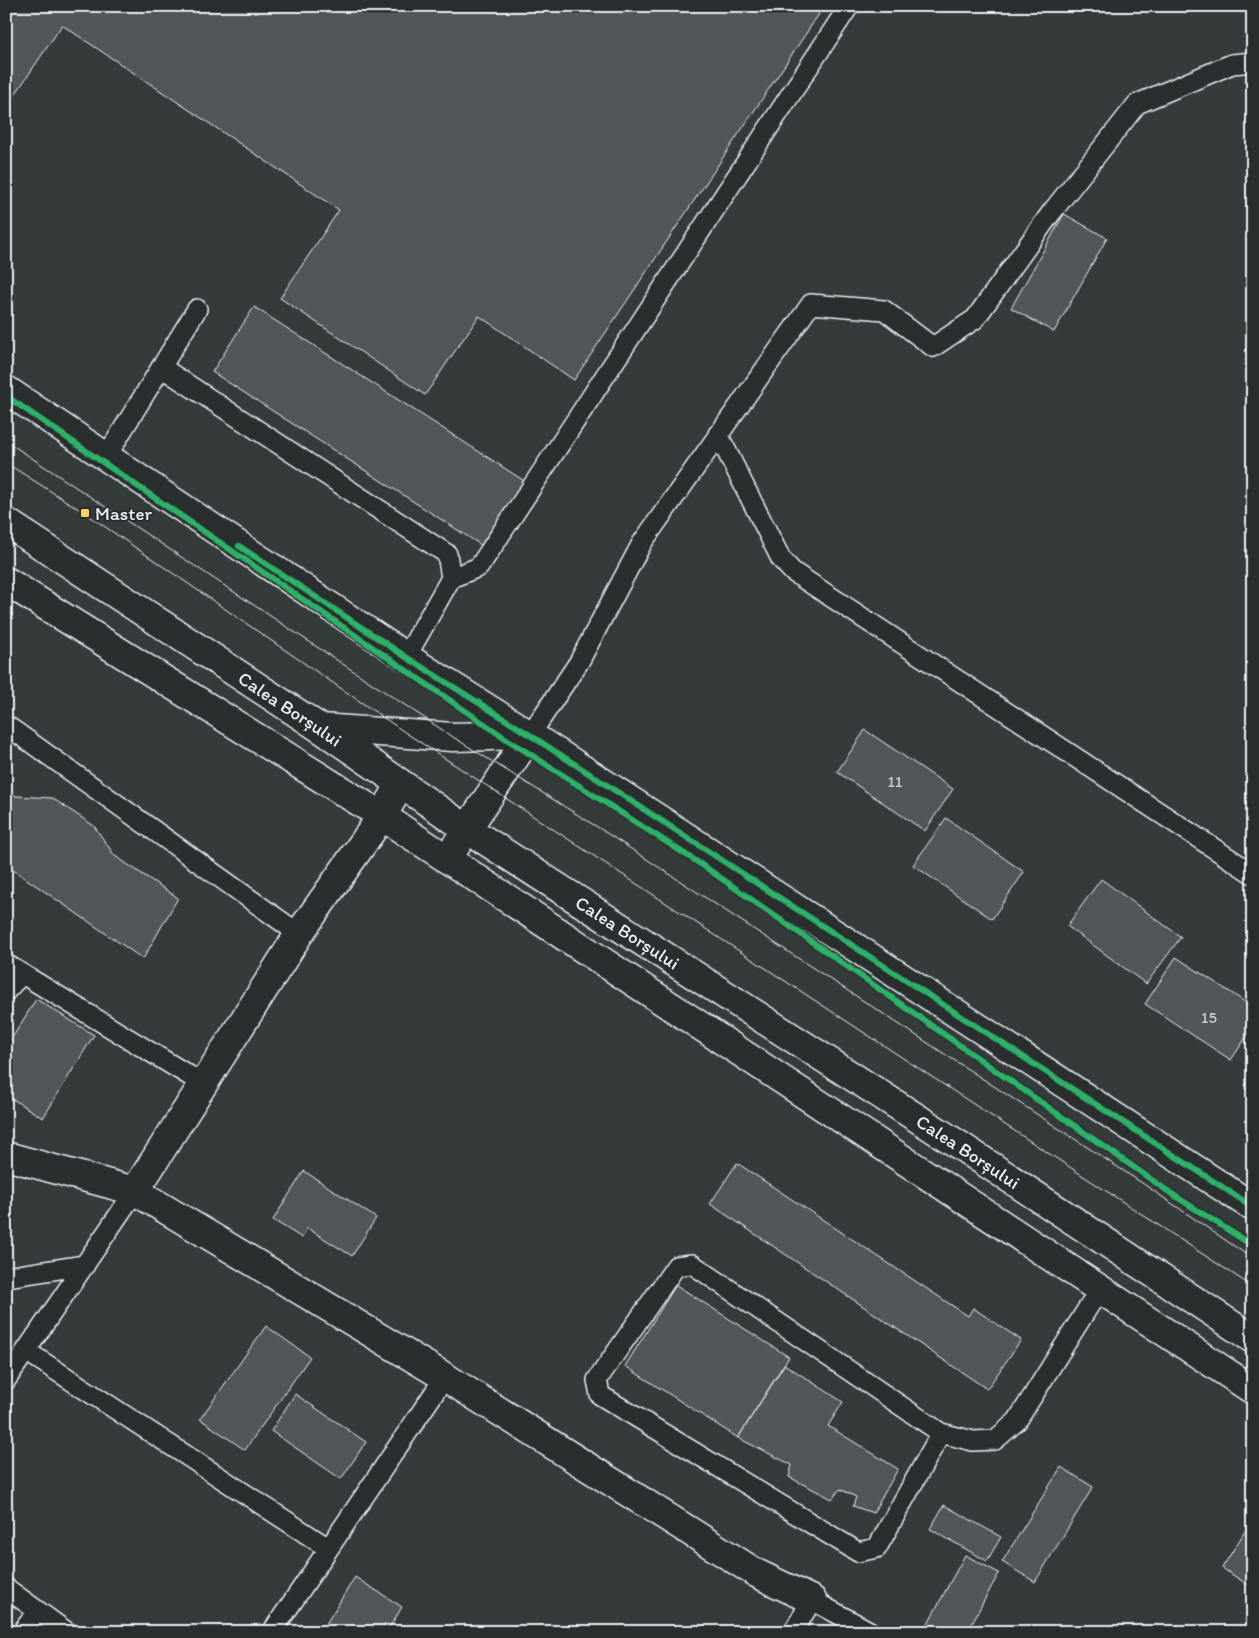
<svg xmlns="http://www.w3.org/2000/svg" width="1259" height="1638" viewBox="0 0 1259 1638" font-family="Itim,sans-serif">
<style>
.built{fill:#363a3b}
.building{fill:#535759;stroke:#e8f1f8}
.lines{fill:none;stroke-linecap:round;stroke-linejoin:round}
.lane-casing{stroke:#e8f1f8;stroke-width:22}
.street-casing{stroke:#e8f1f8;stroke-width:31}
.secondary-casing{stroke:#e8f1f8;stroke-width:31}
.primary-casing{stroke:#e8f1f8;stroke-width:31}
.lane{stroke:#2a2d2e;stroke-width:19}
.street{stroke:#2a2d2e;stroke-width:28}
.secondary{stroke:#2a2d2e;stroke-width:28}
.primary{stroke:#2a2d2e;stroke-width:28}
.tram{stroke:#e8f1f8;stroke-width:1}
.cycleway-casing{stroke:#2a2d2e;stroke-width:9}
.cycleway{stroke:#2db169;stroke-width:6}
.poi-dot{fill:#ffd166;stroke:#2a2d2e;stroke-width:2}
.labels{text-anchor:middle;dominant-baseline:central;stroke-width:4;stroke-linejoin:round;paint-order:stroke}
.number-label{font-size:16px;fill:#c3cad0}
.poi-label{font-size:19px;fill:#e8f1f8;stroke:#2a2d2e;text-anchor:start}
.street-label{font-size:19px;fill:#e8f1f8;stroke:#2a2d2e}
</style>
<rect width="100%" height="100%" fill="#2a2d2e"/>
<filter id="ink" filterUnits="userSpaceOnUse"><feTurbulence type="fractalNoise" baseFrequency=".02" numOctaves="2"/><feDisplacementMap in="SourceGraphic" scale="10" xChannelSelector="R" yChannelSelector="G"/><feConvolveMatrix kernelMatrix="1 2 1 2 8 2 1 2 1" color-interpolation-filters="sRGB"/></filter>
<g filter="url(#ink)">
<!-- built -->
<path class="built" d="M6 6H1253V1632H6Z"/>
<!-- building -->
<path class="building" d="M6 6H807L819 14 574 380 479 316 425 395 280 298 339 210 62 25 6 108Z
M1064 214 1107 238 1054 332 1011 308Z
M254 307 526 482 484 547 212 372Z
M865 730 953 789 925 831 837 772Z
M6 789 16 796 52 798 94 826 115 856 178 898 143 959 6 865Z
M946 818 1024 872 992 919 913 865Z
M1101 879 1181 937 1146 984 1067 926Z
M1176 957 1253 1007V1027L1231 1060 1145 1004Z
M36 999 94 1035 43 1118 6 1095V1048Z
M737 1163 968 1316 973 1308 1021 1340 987 1389 710 1204Z
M304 1171 376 1218 352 1256 307 1228 302 1238 273 1220Z
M676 1285 789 1357 738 1438 625 1366Z
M266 1326 310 1357 245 1450 200 1419Z
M784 1364 843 1402 828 1426 898 1469 873 1513 853 1506 856 1497 840 1489 832 1499 789 1477 792 1465 738 1438Z
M295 1394 366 1442 341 1479 271 1431Z
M1061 1467 1093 1487 1035 1582 1002 1562Z
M944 1505 1001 1537 987 1561 930 1529Z
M1247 1528 1253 1532V1588L1222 1568Z
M965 1555 999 1573 967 1632H923Z
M355 1577 402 1607 387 1632H321Z"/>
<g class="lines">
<defs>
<path id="lane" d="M161 367 447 554 451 578 406 657
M718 434 781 559 793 572 1253 874
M106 457 197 309
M451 578 479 567 849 6
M6 725 299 934
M530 735 579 662 642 543 811 304 884 310 933 347 975 319 1051 213 1137 104 1232 64 1253 62
M6 964 203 1084
M6 991 22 974
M6 1277 85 1265
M26 1351 328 1548
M6 1380 135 1191
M941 1433 877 1548 858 1552 600 1395 597 1380 676 1266 692 1264 941 1433 973 1441 995 1440 1017 1421 1099 1290
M6 1588 67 1632
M22 1632 38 1611
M272 1632 445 1377
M793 1632 812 1600 871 1632"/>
<path id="street" d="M6 390 406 657 530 735
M6 1156 135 1191 445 1377 756 1573 812 1600
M135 1191 299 934 382 816 401 784"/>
<path id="secondary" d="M320 728 453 737 530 735 1253 1207
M447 859 530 735"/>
<g id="primary">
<path id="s1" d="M6 522 320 728 467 829 959 1145 1253 1339"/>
<path d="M6 581 382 816 1253 1390"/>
</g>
</defs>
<!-- lane casing -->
<use href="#lane" class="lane-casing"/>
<!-- street casing -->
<use href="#street" class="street-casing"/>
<!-- secondary casing -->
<use href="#secondary" class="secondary-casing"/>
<!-- primary casing -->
<use href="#primary" class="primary-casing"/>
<!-- lane -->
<use href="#lane" class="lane"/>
<!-- street -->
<use href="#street" class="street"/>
<!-- secondary -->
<use href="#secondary" class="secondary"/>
<!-- primary -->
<use href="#primary" class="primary"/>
<!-- tram -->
<path class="tram" d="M6 441 453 737 602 830 1142 1183 1253 1259
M6 463 85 513 406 733 1253 1287"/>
<defs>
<path id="cycleway" d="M6 396 502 736 705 867 1172 1194 1253 1246
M239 546 406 657 530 735 1253 1207"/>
</defs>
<!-- cycleway casing -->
<use href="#cycleway" class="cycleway-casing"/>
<!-- cycleway -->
<use href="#cycleway" class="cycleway"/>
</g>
</g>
<!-- markers -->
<rect class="poi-dot" x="80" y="508" width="10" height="10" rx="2.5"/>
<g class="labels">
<!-- number labels -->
<g class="number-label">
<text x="895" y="781">11</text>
<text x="1209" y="1017">15</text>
</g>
<!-- poi labels -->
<g class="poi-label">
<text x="95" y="513">Master</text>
</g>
<!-- street labels -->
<g class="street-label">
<text stroke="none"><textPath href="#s1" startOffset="340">Calea Borșului</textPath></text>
<text stroke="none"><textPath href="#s1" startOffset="745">Calea Borșului</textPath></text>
<text stroke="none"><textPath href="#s1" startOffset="1150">Calea Borșului</textPath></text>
</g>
</g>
<!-- margin -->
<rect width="1259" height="1638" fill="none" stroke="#2a2d2e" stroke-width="25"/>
<rect x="12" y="12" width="1234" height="1613" fill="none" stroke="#e8f1f8" stroke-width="2" filter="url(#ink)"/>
</svg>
